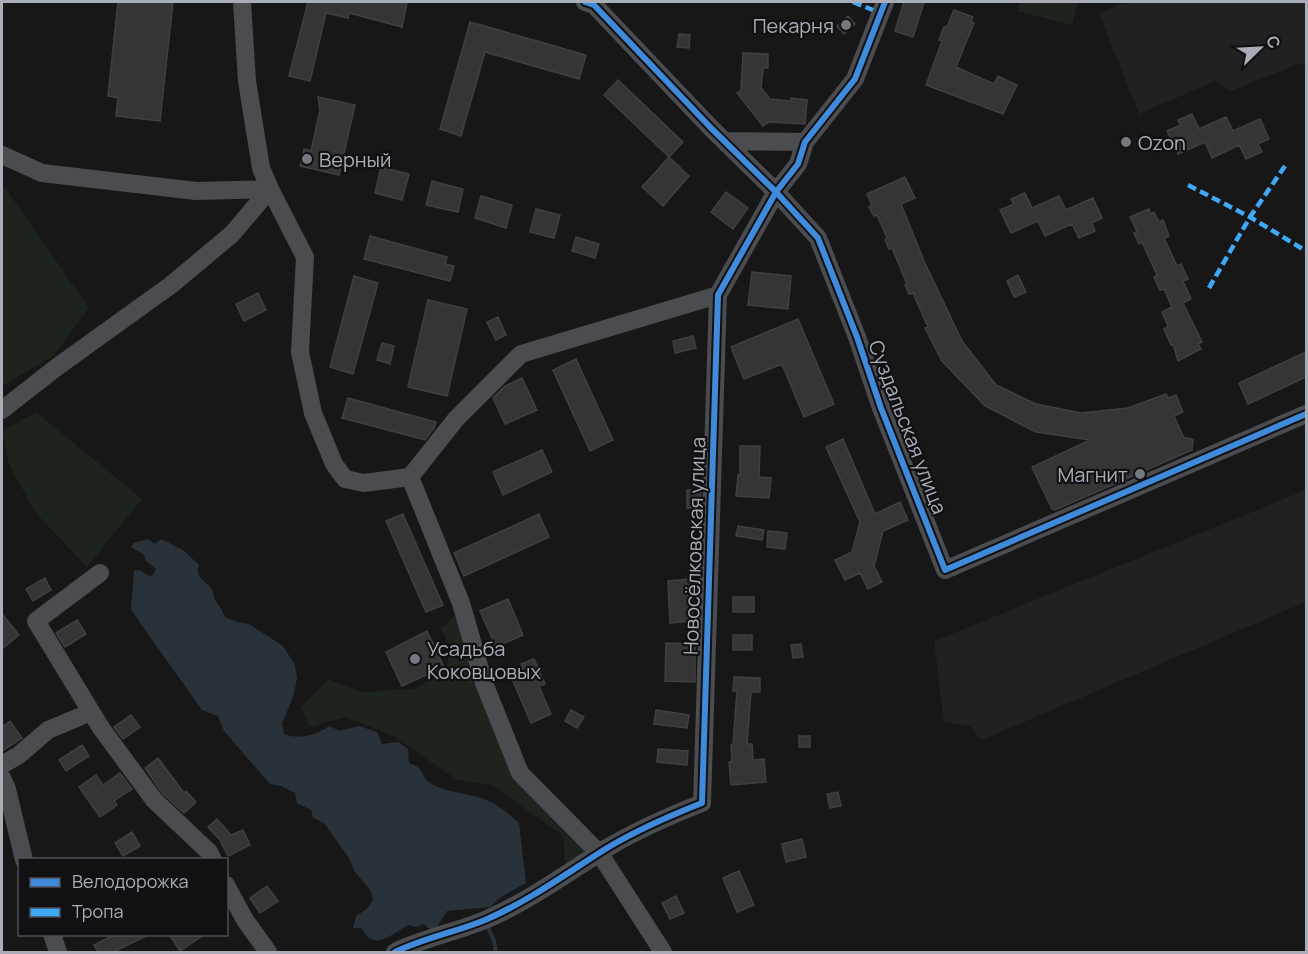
<svg xmlns="http://www.w3.org/2000/svg" width="1308" height="954" viewBox="0 0 1308 954" font-family="Manrope,sans-serif">
<style>
.built{fill:#212123}
.green{fill:#1d241e}
.water{fill:#2a3239}
.lines{fill:none;stroke-linecap:round;stroke-linejoin:round}
.stream{stroke:#2a3239;stroke-width:4}
.building{fill:#353536;stroke:#3f4043;stroke-width:1.5}
.minor{stroke:#4b4c50;stroke-width:18}
.quiet{stroke:#3fa9f5;stroke-width:4.5;stroke-dasharray:9 4.5;stroke-linecap:butt}
.cycleway-casing{stroke:#111113;stroke-width:10}
.cycleway{stroke:#408adc;stroke-width:6}
.poi-dot{fill:#757880;stroke:#111113;stroke-width:2}
.labels{text-anchor:middle;dominant-baseline:central;stroke-width:4.5;stroke-linejoin:round;paint-order:stroke}
.poi-label{font-size:20px;fill:#a8adb8;stroke:#111113;text-anchor:start}
.street-label{font-size:20px;fill:#a8adb8;stroke:#111113}
</style>
<rect width="100%" height="100%" fill="#171717"/>
<!-- built -->
<path class="built" d="M1126 2H1306V67L1300 63 1231 91 1215 81 1139 114 1099 14Z
M1306 490V602L981 740 970 726 944 722 934 641Z"/>
<!-- green -->
<path class="green" d="M1020 2H1078L1072 25 1017 11Z
M2 186 6 189 89 308 53 356 2 386Z
M36 412 142 499 87 567 35 512 9 464 2 431Z
M457 614 512 769 588 854 566 869 563 836 493 785 457 780 394 736 346 717 309 727 301 707 328 679 362 692 413 689 446 673 450 647 441 628Z"/>
<!-- water -->
<path class="water" d="M149 539 154 544 161 539 183 550 199 565C194 579 207 580 212 590 214 593 213 597 215 600 219 606 222 609 225 617L237 622 249 624 283 646 295 665 297 678 294 694 282 724 284 734C298 740 318 735 329 726L340 731 359 726 377 732 382 744 399 742 408 749 409 763C427 770 419 774 429 782 442 792 468 793 484 799 498 804 508 814 519 823L526 883 501 897 490 907 447 911 438 925 439 930 433 932 424 924 416 927 408 925C392 934 373 953 362 928H353L356 916 367 909 373 900 371 891 355 872 349 858 324 823 313 818 311 810 297 803 295 793 281 786 270 784 224 731 218 716 202 710 131 610 134 571 140 570 151 577 156 569 146 561 144 555 131 547 134 543Z"/>
<g class="lines">
<!-- stream -->
<path class="stream" d="M487 925 494 941 496 952"/>
</g>
<!-- building -->
<path class="building" d="M118 2H173L160 121 116 116 118 98 108 96Z
M308 2H400L407 3 402 27 349 13 348 18 326 13 310 81 289 76Z
M904 2H924L913 37 895 31Z
M954 10 973 17 971 22 974 23 956 67 994 84 998 76 1017 85 1003 114 926 85 942 41 939 40 944 27H947Z
M848 16 855 24 844 34 837 26Z
M470 22 586 55 579 79 485 52 461 136 440 129Z
M679 34 690 35 689 48 677 47Z
M743 53 768 54V68H763L761 88 770 99 791 101V98L807 100 805 124 769 122 763 126 737 93 741 90Z
M618 80 683 142 669 157 604 95Z
M318 97 355 105 339 175 300 166 304 149 311 151 320 110Z
M1192 114 1199 129 1226 117 1233 131 1260 119 1269 139 1258 144 1262 152 1246 159 1239 145 1212 158 1205 142 1178 154 1167 131 1181 125 1178 120Z
M669 157 689 176 663 206 642 187Z
M381 167 409 174 402 200 375 193Z
M905 177 915 198 901 204 924 261 962 341 996 385 1036 404 1081 413 1128 408 1166 394 1168 398 1176 395 1183 412 1174 416 1184 438H1189L1193 440 1192 450 1055 510 1052 509 1032 467 1090 440 1036 432 985 406 942 361 925 328 928 327 913 293 909 294 905 285 907 284 892 248 889 249 885 240 887 238 877 215 874 216 869 207 872 206 867 194Z
M432 181 463 189 458 212 426 205Z
M726 192 748 208 733 229 711 212Z
M1025 193 1032 208 1059 196 1066 210 1093 198 1102 218 1092 223 1095 231 1079 238 1072 224 1045 236 1038 221 1011 233 1000 210 1014 204 1011 199Z
M481 196 512 205 506 228 475 218Z
M536 209 560 215 554 238 530 232Z
M1149 209 1151 214 1154 212 1159 222 1163 220 1169 236 1164 238 1177 266 1181 264 1188 279 1183 281 1191 299 1183 303 1202 342 1198 344 1201 349 1178 361 1173 344 1171 345 1164 329 1168 326 1162 312 1172 307 1164 289 1160 290 1154 277 1157 275 1142 242 1139 244 1134 233 1137 231 1130 217Z
M370 236 447 257 445 264 454 266 450 281 364 259Z
M576 237 599 244 595 258 572 251Z
M752 272 791 276 788 309 748 305Z
M1018 275 1026 292 1014 297 1007 281Z
M354 276 378 283 353 374 330 367Z
M258 293 266 310 244 321 236 304Z
M428 300 467 309 447 396 408 387Z
M498 317 506 335 496 340 487 322Z
M798 319 834 404 804 417 782 364 744 379 731 347Z
M693 336 696 348 675 353 673 341Z
M382 343 394 346 390 364 377 360Z
M1306 352V377L1248 404 1239 383Z
M576 359 613 440 590 451 553 370Z
M522 378 537 410 505 424 493 398 505 386Z
M348 398 436 422 434 428 425 440 342 418Z
M843 439 875 514 900 502 908 520 883 531 874 566 882 582 868 589 860 573 845 580 835 560 852 552 860 522 826 447Z
M740 446H760L759 477 771 478 769 498 736 496 738 475 740 476Z
M542 450 552 472 503 495 493 472Z
M687 490H701L700 508H687Z
M403 514 443 605 426 612 386 521Z
M539 514 549 537 464 576 454 553Z
M738 526 764 530 762 540 736 536Z
M768 531 787 533 785 549 767 547Z
M45 578 51 590 33 601 26 589Z
M690 579 693 621 670 623 668 581Z
M733 597H754V612H733Z
M508 599 523 635 496 647 480 611Z
M2 614 19 635 2 649Z
M77 620 86 634 65 647 56 633Z
M427 631 444 667 402 686 386 652Z
M733 635H752V650H733Z
M666 643 695 644V682L665 681Z
M801 644 803 657 793 658 791 645Z
M534 659 545 684 539 686 551 714 531 723 510 674 523 669 521 664Z
M734 677 760 678V692H751L747 744H752L753 760 764 759 766 782 731 785 729 762 732 761 731 745H733L737 691H733Z
M571 710 584 717 577 728 565 721Z
M656 710 689 715 687 728 654 724Z
M131 715 140 727 123 739 114 727Z
M10 721 22 738 2 751V727Z
M799 736H810V747H799Z
M82 745 89 756 66 771 59 760Z
M658 749 688 751 687 765 657 762Z
M158 758 184 793 186 791 196 802 184 813 162 793 145 768Z
M120 773 132 789 114 801 117 805 100 817 79 787 96 775 103 785Z
M838 792 841 806 830 808 827 794Z
M217 819 231 835 243 830 250 845 228 856 220 840 208 827Z
M132 832 140 846 123 856 115 843Z
M802 839 806 857 786 862 782 844Z
M739 871 754 905 737 912 723 878Z
M267 886 278 901 260 913 250 898Z
M676 896 684 913 670 919 662 903Z
M116 934H150L117 950 118 952H98L94 945Z
M169 934H205L180 951Z"/>
<g class="lines">
<!-- minor -->
<path class="minor" d="M242 2 247 81 261 168 270 189 305 257 300 352 313 413 334 464 345 479 364 483 410 477
M585 2 594 5 711 128 776 192 818 238 857 337 881 408 945 570 1306 414
M724 141 805 142
M2 155 42 173 196 191 270 189 232 234 171 285 57 367 2 410
M100 573 36 621 101 728 154 800 209 852 213 860
M2 765 19 755 48 730 91 712
M2 778 7 789 24 860
M226 885 245 920 268 952
M52 934 58 952
M395 952C424 938 456 932 485 920 529 901 567 873 607 848 637 830 669 816 702 803L718 295 776 192 798 164 805 142 855 79 885 2
M663 952 600 854 520 773 484 683 461 603 410 477 456 419 521 354 718 295"/>
<!-- quiet -->
<path class="quiet" d="M853 2 873 10
M1188 185 1250 217 1306 251
M1209 288 1250 217 1285 166"/>
<defs>
<path id="cycleway" d="M585 2 594 5 711 128 776 192 818 238 857 337 881 408 945 570 1306 414
M395 952C424 938 456 932 485 920 529 901 567 873 607 848 637 830 669 816 702 803L718 295 776 192 798 164 805 142 855 79 885 2"/>
</defs>
<!-- cycleway casing -->
<use href="#cycleway" class="cycleway-casing"/>
<!-- cycleway -->
<use href="#cycleway" class="cycleway"/>
</g>
<!-- markers -->
<g class="poi-dot">
<circle cx="846" cy="25" r="6"/>
<circle cx="1126" cy="142" r="6"/>
<circle cx="307" cy="159" r="6"/>
<circle cx="1140" cy="474" r="6"/>
<circle cx="415" cy="659" r="6"/>
</g>
<g class="labels">
<!-- poi labels -->
<g class="poi-label">
<text x="834" y="25" text-anchor="end">Пекарня</text>
<text x="1138" y="142">Ozon</text>
<text x="319" y="159">Верный</text>
<text x="1128" y="474" text-anchor="end">Магнит</text>
<text x="427" y="648">Усадьба<tspan x="427" dy="23">Коковцовых</tspan></text>
</g>
<!-- street labels -->
<g class="street-label">
<text transform="translate(908 427) rotate(69)">Суздальская улица</text>
<text transform="translate(694 546) rotate(-88)">Новосёлковская улица</text>
</g>
</g>
<!-- border -->
<rect width="1308" height="954" fill="none" stroke="#a8adb8" stroke-width="6"/>
<!-- legend -->
<rect x="18" y="858" width="210" height="78" fill="#111113" stroke="#4d4f55" stroke-width="1.5"/>
<rect x="30" y="878" width="30" height="9" fill="#408adc" stroke="#4d4f55" stroke-width="1.5"/>
<text x="72" y="888" font-size="18" fill="#a8adb8">Велодорожка</text>
<rect x="30" y="908" width="30" height="9" fill="#3fa9f5" stroke="#4d4f55" stroke-width="1.5"/>
<text x="72" y="918" font-size="18" fill="#a8adb8">Тропа</text>
<!-- north arrow -->
<g transform="translate(1260 48) rotate(66)" stroke="#111113" stroke-width="4.5" paint-order="stroke">
<path d="M0-4.5L10 22L0 15L-10 22Z" fill="#a8adb8"/>
<text y="-9" font-size="16" font-weight="bold" text-anchor="middle" fill="#a8adb8">С</text>
</g>
</svg>
